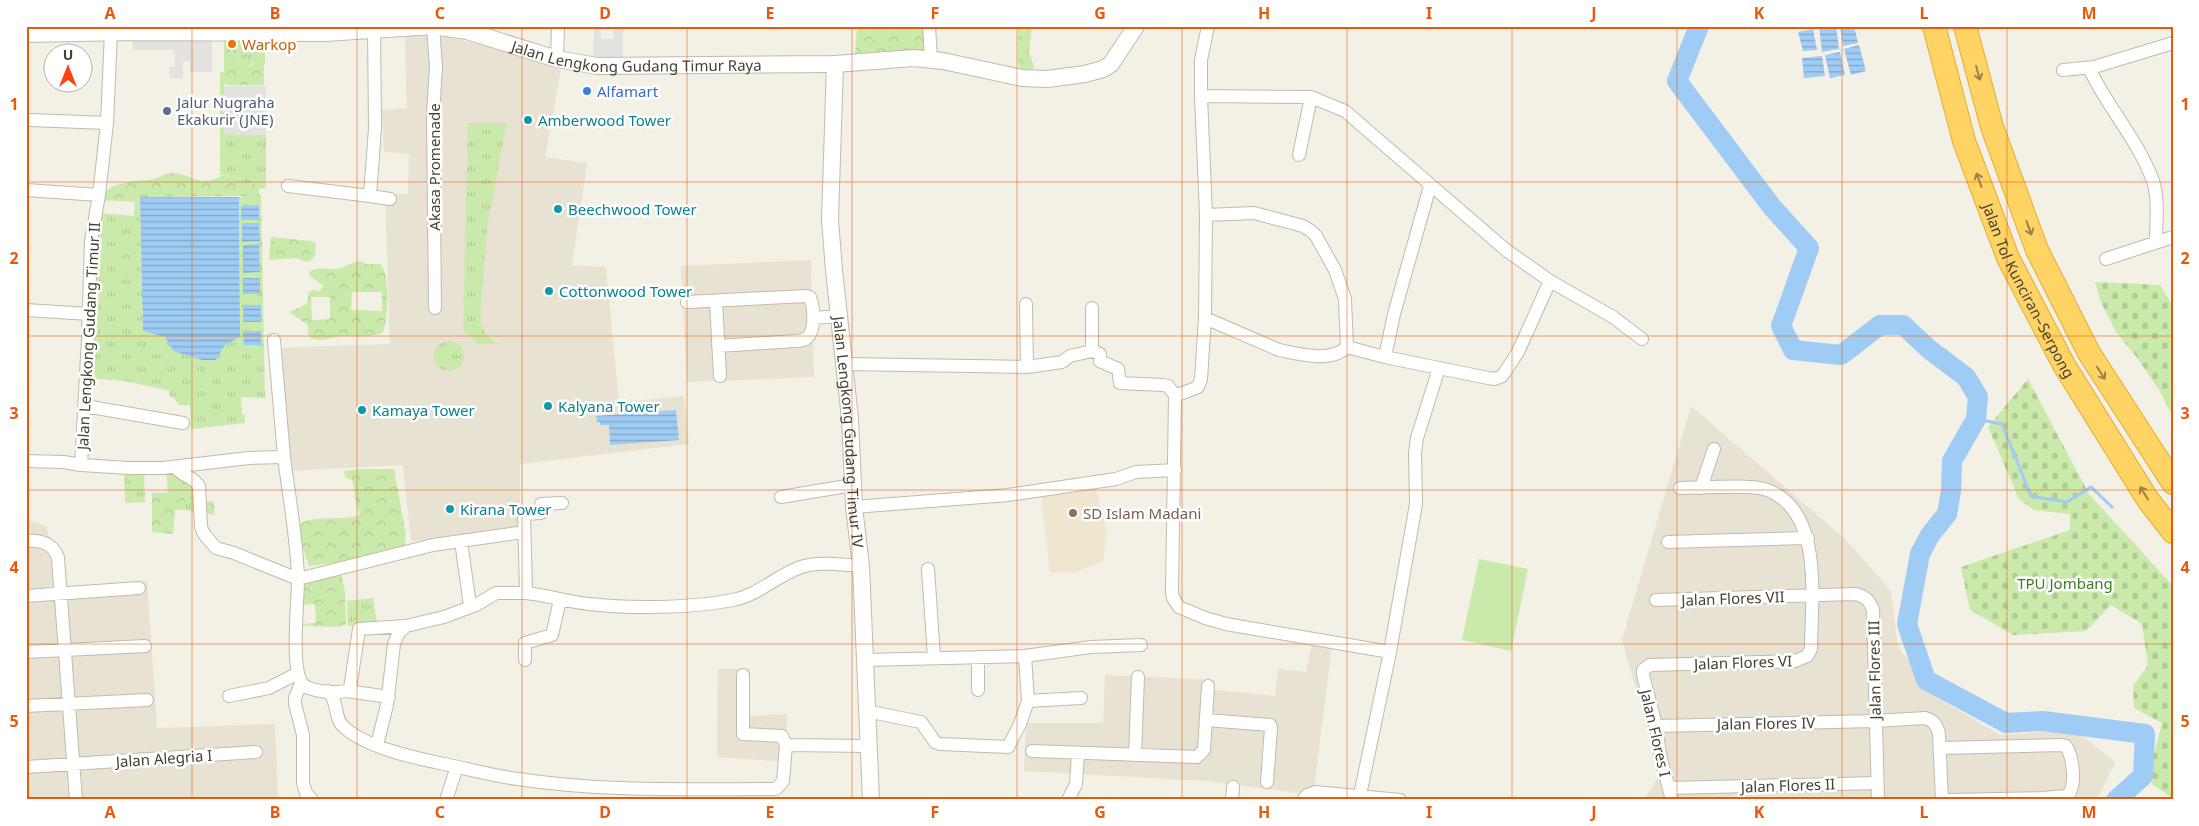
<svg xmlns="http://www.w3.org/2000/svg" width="2199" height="826" viewBox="0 0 2199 826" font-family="'Noto Sans',sans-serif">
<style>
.residential{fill:#e8e2d3}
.education{fill:#eee6ce}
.grass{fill:url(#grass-tufts)}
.forest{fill:url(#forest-crowns);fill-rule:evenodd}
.cemetery{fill:url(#cemetery-stones)}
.garden{fill:#caeaab}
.parking{fill:#e4e2de}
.water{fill:url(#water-rules)}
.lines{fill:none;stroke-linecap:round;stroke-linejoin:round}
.stream{stroke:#9eccf4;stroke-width:3}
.river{stroke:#9eccf4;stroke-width:20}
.minor-casing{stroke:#c2bbaa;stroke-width:14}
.tertiary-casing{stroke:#c2bbaa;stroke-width:18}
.motorway-casing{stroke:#e5ac2d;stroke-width:24}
.minor{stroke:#fff;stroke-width:12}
.tertiary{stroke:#fff;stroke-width:16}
.motorway{stroke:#ffd465;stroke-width:22}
.oneway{stroke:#99834a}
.grid{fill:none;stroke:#e8590c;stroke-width:1;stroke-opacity:0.55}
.food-dot{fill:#e8710a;stroke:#fff;stroke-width:2}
.shop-dot{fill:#3f7fe0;stroke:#fff;stroke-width:2}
.service-dot{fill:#5c6f8a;stroke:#fff;stroke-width:2}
.culture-dot{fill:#0f9aa8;stroke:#fff;stroke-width:2}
.education-dot{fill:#8d6e63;stroke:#fff;stroke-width:2}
.labels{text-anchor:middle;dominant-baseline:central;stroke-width:5;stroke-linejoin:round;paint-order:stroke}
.food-label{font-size:15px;fill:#c56008;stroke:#fff;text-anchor:start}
.street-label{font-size:15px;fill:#464034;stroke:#fff}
.shop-label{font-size:15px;fill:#366cbe;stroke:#fff;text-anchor:start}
.service-label{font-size:15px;fill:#4e5e75;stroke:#fff;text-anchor:start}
.culture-label{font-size:15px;fill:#0d838f;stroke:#fff;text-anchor:start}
.education-label{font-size:15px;fill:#785e54;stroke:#fff;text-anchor:start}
.park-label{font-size:15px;fill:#407b24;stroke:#fff}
.neatline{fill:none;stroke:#e8590c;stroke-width:2}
.grid-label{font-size:16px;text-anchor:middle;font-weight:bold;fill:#e8590c}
</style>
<defs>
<pattern id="grass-tufts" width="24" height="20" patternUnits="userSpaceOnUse" patternTransform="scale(1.25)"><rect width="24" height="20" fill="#caeaab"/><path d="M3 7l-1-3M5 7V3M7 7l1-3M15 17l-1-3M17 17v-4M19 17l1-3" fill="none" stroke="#afca94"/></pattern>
<pattern id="forest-crowns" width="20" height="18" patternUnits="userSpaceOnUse" patternTransform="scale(1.25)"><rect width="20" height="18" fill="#caeaab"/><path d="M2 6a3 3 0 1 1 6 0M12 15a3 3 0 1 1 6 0" fill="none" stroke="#afca94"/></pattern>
<pattern id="cemetery-stones" width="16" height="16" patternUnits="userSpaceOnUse" patternTransform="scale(1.25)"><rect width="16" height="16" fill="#caeaab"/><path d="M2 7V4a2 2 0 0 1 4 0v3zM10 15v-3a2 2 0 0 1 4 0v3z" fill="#afca94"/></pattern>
<pattern id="water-rules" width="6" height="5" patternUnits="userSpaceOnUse" patternTransform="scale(1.25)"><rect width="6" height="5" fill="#9eccf4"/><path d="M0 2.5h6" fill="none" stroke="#83a7c6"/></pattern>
</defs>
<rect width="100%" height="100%" fill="#f3f0e5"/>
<!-- residential -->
<path class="residential" d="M405 35 445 37 485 45 561 70 545 157 587 163 572 265 606 267 619 402 684 396 689 444 520 464V532L460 535 411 541 403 465 289 471 272 348 390 344 385 195 408 194 409 154 384 152 382 110 407 108Z
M811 260 814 377 687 382 681 266Z
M1691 406 1845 539 1891 591 1898 647 1938 698 2000 735 2075 730 2115 762 2100 794 2090 800H1644L1660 774 1622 640Z
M26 520 46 526 64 588 147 581 157 728 275 724 278 800H26Z
M1312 643 1332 646 1314 788H1306L1300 793 1205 781 1024 771 1026 723H1103L1105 675 1215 680 1214 690 1275 696 1278 669 1306 672Z
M718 669H750V716L787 714V762L717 757Z"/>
<!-- education -->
<path class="education" d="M1095 486 1107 532 1103 561 1076 572 1050 573 1041 493Z"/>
<!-- grass -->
<path class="grass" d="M265 39V65L264 63 253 62 247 69H240L238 68 237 40Z
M220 72H224V134L266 135V188L259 189 254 183 245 184C237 177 230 172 220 176Z
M468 123H507L487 227 480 320 485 333 498 344H478L463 330Z
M259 194 261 196 265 398 241 397 242 414 245 415V423L191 429 190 405H179L174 398 169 396 170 391 125 381 84 378 99 213 134 216 135 202 140 197 143 331 165 337 173 351 216 360 225 345 240 337 239 197Z
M434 356a15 15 0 1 1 30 0a15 15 0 1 1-30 0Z
M195 468 198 500 214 502V515L186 510 184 492 168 493 166 470Z
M144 471 145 502 125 503 124 472Z
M373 598 377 623 348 626 347 601Z"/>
<!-- forest -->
<path class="forest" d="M857 26H926L928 51 855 55Z
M1018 26H1032L1029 51 1034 67 1031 71 1020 70 1018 64Z
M224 39 237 40 238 68 240 69H247L256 61 264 63V85H227L224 83Z
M172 173C184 173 196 181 204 181 226 180 223 165 245 184L254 183 259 188V194L253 196 140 197 135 202 100 200C108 182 132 181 149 180 155 180 164 174 172 173Z
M271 237 311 241 316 244 315 255 311 261 307 262 296 258 269 260Z
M360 261 366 264H380C391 273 388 318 383 332 373 338 355 336 343 336 332 336 324 343 311 338L308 334V325L289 312 307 304 309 292 314 290 320 291 324 286 310 276 309 272C317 266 327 269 337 269 345 268 352 262 360 261ZM352 292H382V311L351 310ZM311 297H330V319L312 320Z
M362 469H394L406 535 404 548 333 563 309 566 301 543 299 524C318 514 340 522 360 515 354 504 356 492 352 480L345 477 344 471Z
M184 492 186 510H175L173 534 152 532V493Z
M341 573 345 592 346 625 333 627 299 625 301 582ZM315 604 316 623 302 624V605Z"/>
<!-- cemetery -->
<path class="cemetery" d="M2095 282 2160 285 2173 306V417L2159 390 2138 359 2116 332 2101 302Z
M2028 379 2089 494 2173 586V799L2152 784 2150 770 2162 723 2134 708 2133 686 2148 665 2142 624 2111 605 2086 631 2013 635 1970 610 1961 567 2070 530V514L2034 510 2019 499 1988 427Z"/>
<!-- garden -->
<path class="garden" d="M1479 559 1528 569 1511 651 1462 640Z"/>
<!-- parking -->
<path class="parking" d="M594 28H601V39H613L614 29H623V57H593Z
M133 38 212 39V72H190V61H183V78H169V67L175 66V50H133Z
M224 86H266V135L224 134Z"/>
<!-- water -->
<path class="water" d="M1819 26H1836L1839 49 1822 52Z
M1840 26H1854L1858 43 1843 46Z
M1813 29 1817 50 1803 51 1798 32Z
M1859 45 1866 71 1851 75 1844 49Z
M1840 52 1845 75 1830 78 1825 55Z
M1822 56 1825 76 1804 78 1802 58Z
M140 197H239L240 337 225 345 216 360H202L173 351 165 337 143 331Z
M259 205V220H241V206Z
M242 223H259L260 241 242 242Z
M259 244 260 272 243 273V245Z
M243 278H260V294H243Z
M243 305H261V322H243Z
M243 331H261V345H244Z
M676 410 679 440 610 445 609 425H600V422H597L596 416Z"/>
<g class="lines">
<!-- stream -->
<path class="stream" d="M1976 419 2002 424 2031 496 2067 502 2091 487 2112 507"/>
<!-- river -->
<path class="river" d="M1699 26 1677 81 1772 207 1809 248 1781 326 1793 350 1841 355 1880 325H1903L1930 350 1966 377 1978 397 1976 419 1952 461 1951 491 1947 514 1930 535 1920 554 1907 624 1926 680 2006 723 2043 721 2145 734 2143 776 2116 800"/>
<defs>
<path id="minor" d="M433 26 436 67 433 113 435 308
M929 26 931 59
M557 59 558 26
M2089 68C2107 107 2138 140 2153 181 2159 199 2156 223 2156 242
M2063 70 2094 67 2173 43
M1201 96 1311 97 1345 111 1506 250 1550 281 1613 317 1642 339
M30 120 107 123
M1299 155 1311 97
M288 186 370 196 375 128 374 29
M1430 186 1394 314 1385 357 1488 378 1495 379 1502 376 1505 372 1518 352 1550 281
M26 190 99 195
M370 196 390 199
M2106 259 2173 237
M716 301 720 376
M687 302 806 296 810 297C814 307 816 330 807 338 804 340 799 341 795 341L718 346
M1026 304 1027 367
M26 310 89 314
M813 318 839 316
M1205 318 1279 350C1299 354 1331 363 1347 347L1345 299 1335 270 1316 236 1311 231 1303 226 1254 213 1206 215
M1347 347 1385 357
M1092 351 1100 354V361L1118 369 1120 383 1163 385 1168 386 1175 395 1172 592 1173 598 1179 607 1205 618 1226 624 1390 652
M844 364 1027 367 1062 362 1070 356 1092 351V308
M1175 396 1198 387 1201 379 1205 318 1206 215 1201 96V60L1208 26
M85 406 183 423
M284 457C289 497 297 538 298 579 298 602 291 663 301 682 306 692 341 695 350 689L359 629 406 626 444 617 476 605 496 593H526
M26 461 64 462 81 465 88 338 91 241 99 195 107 123 111 32
M81 465 129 468H163L249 458 284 457 274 340
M176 467C181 476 193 476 199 486L201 527 204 534 216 548 234 553 298 579 433 545 524 532
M1701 488 1714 449
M781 497 853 485
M562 503 541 504V513L524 514 526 593C547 595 568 602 589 604 631 609 692 608 733 600 759 595 777 575 801 567 820 561 842 565 861 566
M854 507 1008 495 1116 479 1136 472 1175 470
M26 541C41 540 53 543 58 558L76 800
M461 541 470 606
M1668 542 1808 538
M928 569 934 657
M26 596 139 588
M1656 600 1856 594C1866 597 1869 600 1873 610L1878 800
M26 652 145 646
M1025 656 1091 647 1141 645
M525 660V643L552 635 560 600
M865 660 1025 656 1028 701 1020 724 1008 747 940 744 935 742 921 722 866 711
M743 675V734L782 736 786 745 869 746
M301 683 295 698V704L303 735V783L306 793 312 800
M978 690V657
M328 691C339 701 333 719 345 728 368 748 415 758 444 764 469 769 493 776 518 779 603 792 690 789 776 789L783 781 786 745
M347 691 389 697
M229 696 269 688 298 673
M1028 701 1081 698
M26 706 147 700
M1206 720 1270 725 1271 728 1267 782
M1656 726 1876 721 1925 718C1934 721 1937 725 1939 734L1942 800
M377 745 387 705 394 644 398 634 406 626
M1940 748 2060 745 2066 746C2073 757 2077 787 2067 796L2042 798 1948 800
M1032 751 1197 757 1204 750 1208 686
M1135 755 1138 677
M26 767 256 752
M1669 788 1877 783
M1360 795 1390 652 1416 504 1415 453 1417 438 1439 368
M446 800 457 767
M1068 800 1076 784 1078 753
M1232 800 1233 787
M1303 800 1307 795 1315 792 1400 800
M1672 800 1660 755 1656 726 1643 675V670L1650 665 1795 661 1807 656 1811 649C1811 600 1825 508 1764 489 1746 484 1701 488 1680 488"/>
<g id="tertiary">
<path id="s1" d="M26 34 131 32 325 33 433 26 467 31 557 59 597 66 835 64 914 58 943 61 1022 78 1047 79 1085 74 1103 69 1111 64 1136 26"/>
<path id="s2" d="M835 64 830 220 834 270 850 419 854 507 861 566 871 800"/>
</g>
<g id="motorway">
<path id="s3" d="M1934 26 1964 141 2008 258 2064 365 2148 500 2173 532"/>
<path d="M1965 26 1992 127 2037 250 2089 353 2173 483"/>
</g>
</defs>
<!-- minor casing -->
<use href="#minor" class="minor-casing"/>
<!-- tertiary casing -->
<use href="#tertiary" class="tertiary-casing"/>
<!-- motorway casing -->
<use href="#motorway" class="motorway-casing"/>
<!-- minor -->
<use href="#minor" class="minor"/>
<!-- tertiary -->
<use href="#tertiary" class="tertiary"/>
<!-- motorway -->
<use href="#motorway" class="motorway"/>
</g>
<!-- one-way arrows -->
<defs><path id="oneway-shaft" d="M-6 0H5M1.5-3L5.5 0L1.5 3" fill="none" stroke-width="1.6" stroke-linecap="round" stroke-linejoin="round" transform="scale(1.25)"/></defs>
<g class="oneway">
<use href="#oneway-shaft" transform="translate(1978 73) rotate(75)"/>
<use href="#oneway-shaft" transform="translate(1979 180) rotate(-110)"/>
<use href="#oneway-shaft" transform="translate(2029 228) rotate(70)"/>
<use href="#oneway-shaft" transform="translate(2101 373) rotate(57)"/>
<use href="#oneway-shaft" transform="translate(2144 493) rotate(-122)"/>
</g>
<!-- grid -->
<path class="grid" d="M192 26V800M357 26V800M522 26V800M687 26V800M852 26V800M1017 26V800M1182 26V800M1347 26V800M1512 26V800M1677 26V800M1842 26V800M2007 26V800M26 182H2173M26 336H2173M26 490H2173M26 644H2173"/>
<!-- markers -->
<circle class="food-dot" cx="232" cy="44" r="5"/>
<circle class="shop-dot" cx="587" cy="91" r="5"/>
<circle class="service-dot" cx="167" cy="111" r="5"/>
<g class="culture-dot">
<circle cx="528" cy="120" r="5"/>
<circle cx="558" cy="209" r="5"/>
<circle cx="549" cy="291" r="5"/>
<circle cx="548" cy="406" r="5"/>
<circle cx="362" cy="410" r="5"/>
<circle cx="450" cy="509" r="5"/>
</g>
<circle class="education-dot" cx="1073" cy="513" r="5"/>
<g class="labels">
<!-- food labels -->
<g class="food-label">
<text x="242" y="44">Warkop</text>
</g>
<!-- street labels -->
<g class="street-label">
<text stroke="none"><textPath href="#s1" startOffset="615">Jalan Lengkong Gudang Timur Raya</textPath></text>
<text transform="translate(434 167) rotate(-90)">Akasa Promenade</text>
<text stroke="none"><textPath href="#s3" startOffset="282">Jalan Tol Kunciran–Serpong</textPath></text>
<text transform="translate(88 336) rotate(-87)">Jalan Lengkong Gudang Timur II</text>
<text stroke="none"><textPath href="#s2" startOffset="369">Jalan Lengkong Gudang Timur IV</textPath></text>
<text transform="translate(1733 598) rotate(-2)">Jalan Flores VII</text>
<text transform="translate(1743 662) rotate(-2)">Jalan Flores VI</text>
<text transform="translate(1874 670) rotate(-91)">Jalan Flores III</text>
<text transform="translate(1766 723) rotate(-1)">Jalan Flores IV</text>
<text transform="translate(1656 733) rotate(77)">Jalan Flores I</text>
<text transform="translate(164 758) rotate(-4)">Jalan Alegria I</text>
<text transform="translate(1788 785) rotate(-2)">Jalan Flores II</text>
</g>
<!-- shop labels -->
<g class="shop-label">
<text x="597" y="91">Alfamart</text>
</g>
<!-- service labels -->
<g class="service-label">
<text x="177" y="102">Jalur Nugraha<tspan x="177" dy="17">Ekakurir (JNE)</tspan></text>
</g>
<!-- culture labels -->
<g class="culture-label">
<text x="538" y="120">Amberwood Tower</text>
<text x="568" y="209">Beechwood Tower</text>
<text x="559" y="291">Cottonwood Tower</text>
<text x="558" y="406">Kalyana Tower</text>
<text x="372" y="410">Kamaya Tower</text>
<text x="460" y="509">Kirana Tower</text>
</g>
<!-- education labels -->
<g class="education-label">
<text x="1083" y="513">SD Islam Madani</text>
</g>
<!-- park labels -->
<g class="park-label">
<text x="2065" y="583">TPU Jombang</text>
</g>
</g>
<!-- border -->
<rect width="2199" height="826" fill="none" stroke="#ffffff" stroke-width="55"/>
<!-- north arrow -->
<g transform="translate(68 68)"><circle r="24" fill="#ffffff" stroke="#b5b3ae"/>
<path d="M0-4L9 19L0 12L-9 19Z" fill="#ff4211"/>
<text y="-8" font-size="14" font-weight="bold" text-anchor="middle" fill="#464034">U</text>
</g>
<rect x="28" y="28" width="2144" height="770" class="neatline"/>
<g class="grid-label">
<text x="110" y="19">A</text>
<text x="275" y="19">B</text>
<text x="440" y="19">C</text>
<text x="605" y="19">D</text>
<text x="770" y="19">E</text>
<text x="935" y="19">F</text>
<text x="1100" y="19">G</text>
<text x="1264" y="19">H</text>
<text x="1429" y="19">I</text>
<text x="1594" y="19">J</text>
<text x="1759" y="19">K</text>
<text x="1924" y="19">L</text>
<text x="2089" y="19">M</text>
<text x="14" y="110">1</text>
<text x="2185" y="110">1</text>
<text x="14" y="264">2</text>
<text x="2185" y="264">2</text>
<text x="14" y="419">3</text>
<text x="2185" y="419">3</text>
<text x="14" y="573">4</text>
<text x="2185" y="573">4</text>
<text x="14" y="727">5</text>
<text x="2185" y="727">5</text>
<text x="110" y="818">A</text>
<text x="275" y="818">B</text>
<text x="440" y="818">C</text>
<text x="605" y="818">D</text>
<text x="770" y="818">E</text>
<text x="935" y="818">F</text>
<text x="1100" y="818">G</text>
<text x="1264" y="818">H</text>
<text x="1429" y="818">I</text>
<text x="1594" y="818">J</text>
<text x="1759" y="818">K</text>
<text x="1924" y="818">L</text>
<text x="2089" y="818">M</text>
</g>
</svg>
